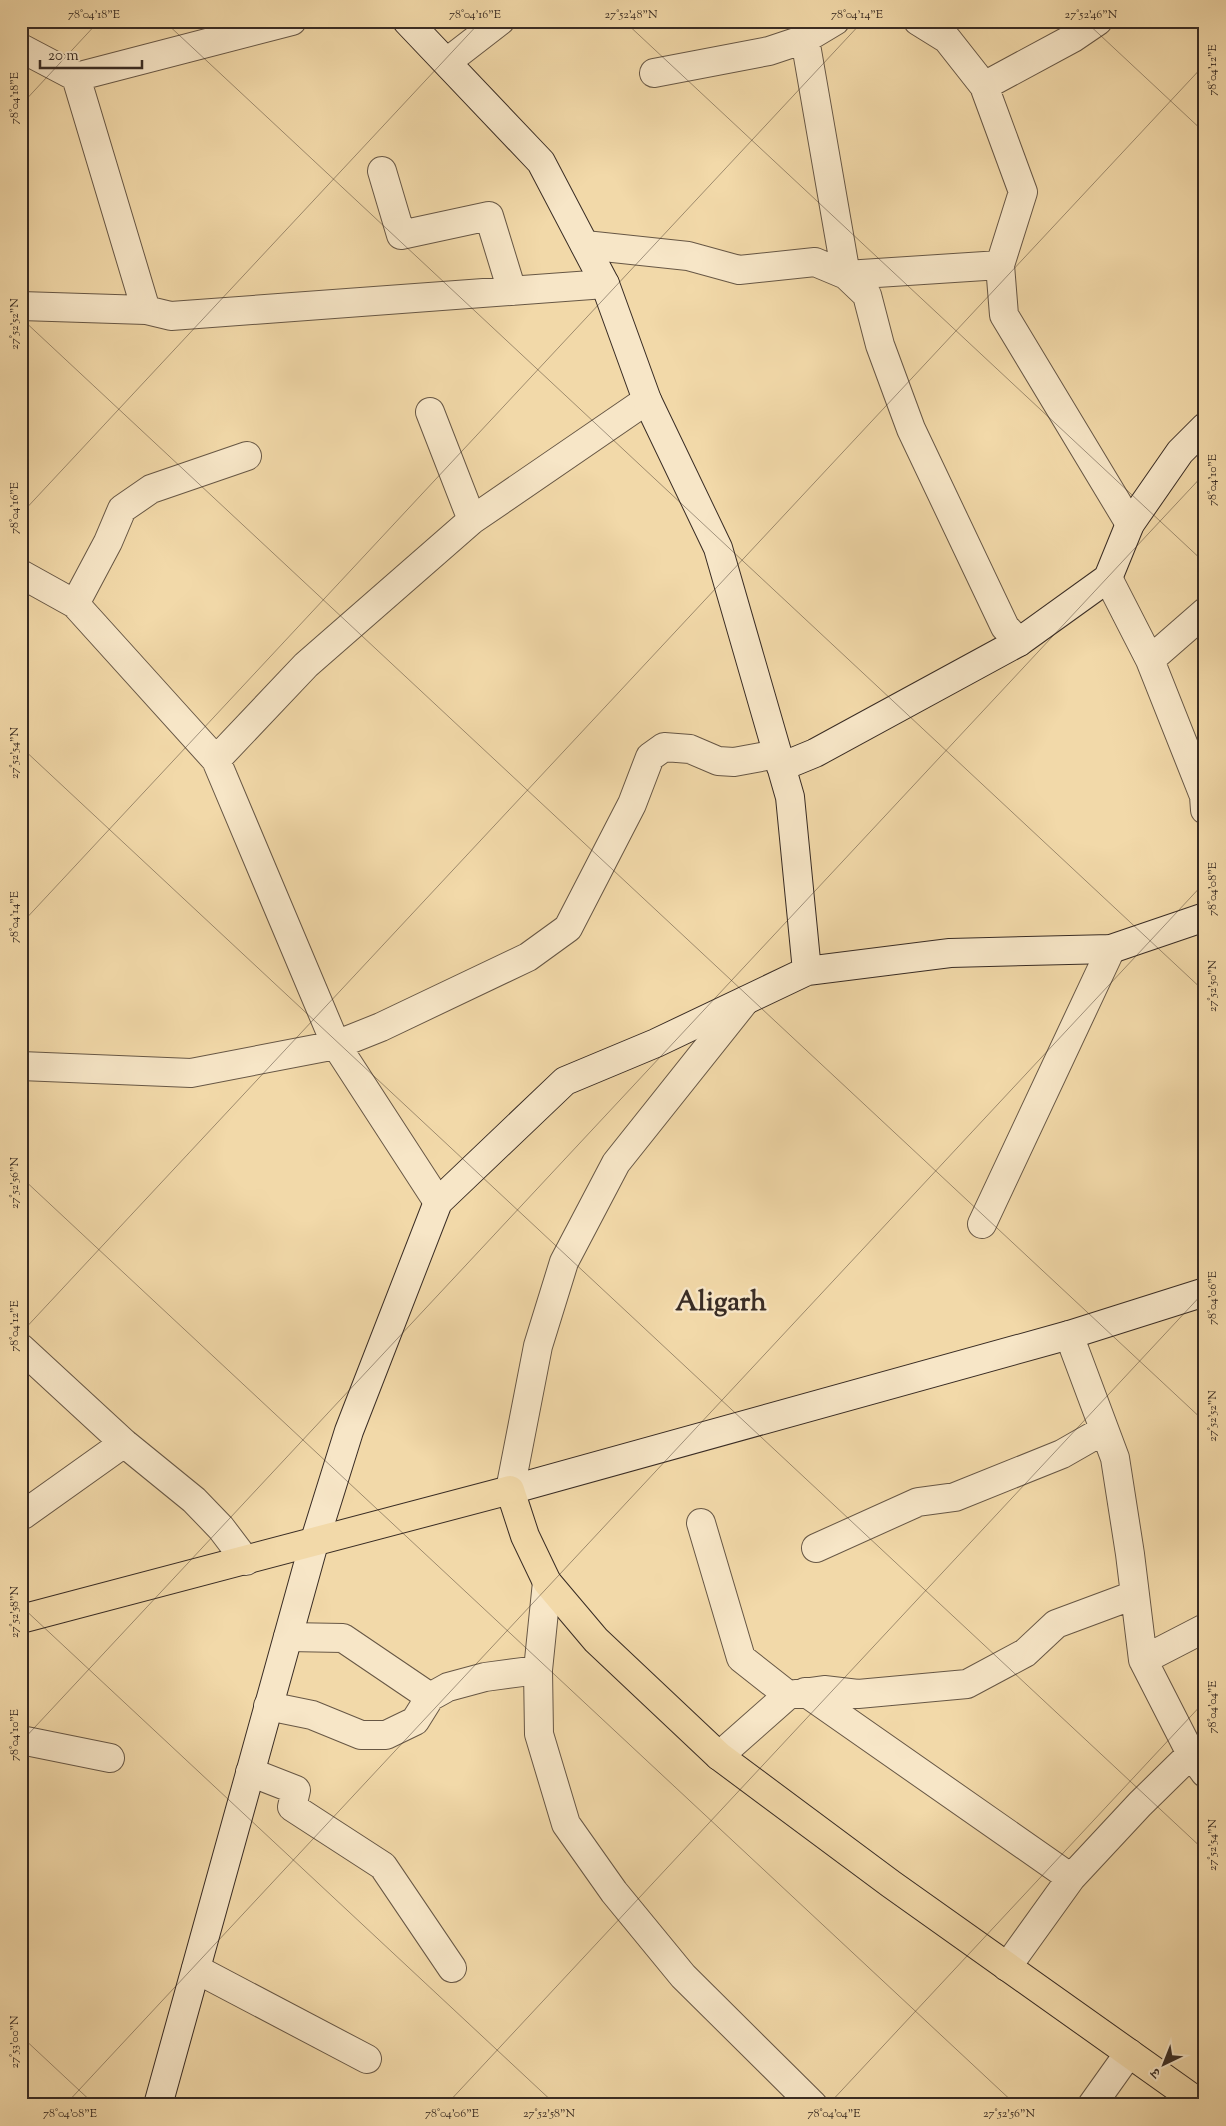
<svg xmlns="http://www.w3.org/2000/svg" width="1226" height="2126" viewBox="0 0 1226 2126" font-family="'Sorts Mill Goudy','Noto Serif Devanagari',serif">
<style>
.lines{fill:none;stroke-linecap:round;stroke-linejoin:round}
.street-casing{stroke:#675745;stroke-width:30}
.secondary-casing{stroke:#392c24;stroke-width:30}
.primary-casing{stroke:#392c24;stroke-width:30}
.street{stroke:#f7e6c7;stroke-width:28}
.secondary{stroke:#f7e6c7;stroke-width:28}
.primary{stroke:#f2d9a9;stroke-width:28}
.ticks{fill:none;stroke:#392c24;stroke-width:1;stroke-opacity:0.45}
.labels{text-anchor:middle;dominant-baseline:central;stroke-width:5;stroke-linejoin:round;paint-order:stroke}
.town-label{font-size:28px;font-weight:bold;fill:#392c24;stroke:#f7e6c7}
.neatline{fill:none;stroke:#392c24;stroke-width:2}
.ticks-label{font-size:12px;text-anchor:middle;fill:#392c24}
</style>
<rect width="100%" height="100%" fill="#f2d9a9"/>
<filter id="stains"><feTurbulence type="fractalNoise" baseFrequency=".004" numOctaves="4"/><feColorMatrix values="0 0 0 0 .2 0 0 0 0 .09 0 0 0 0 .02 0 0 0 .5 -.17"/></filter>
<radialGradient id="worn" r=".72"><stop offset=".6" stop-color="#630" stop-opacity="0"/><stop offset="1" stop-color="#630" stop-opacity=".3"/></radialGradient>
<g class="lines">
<defs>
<path id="street" d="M292 21 76 77 146 310 171 316 605 284
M918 21 947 39 984 86 1023 192 1000 265 1004 315 1130 524
M805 39 846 275 1000 265
M21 48 76 77
M447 62 500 21
M654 73 769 51 805 39 835 21
M984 86 1073 38 1098 21
M382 171 401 235 489 216 512 291
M585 245 688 256 739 270 815 262 846 275 867 295 880 345 911 429 1005 627 1019 642
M21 306 146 310
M430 412 472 520
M21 574 75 604 216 760 336 1045 438 1202
M1108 578 1150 660 1204 796 1205 810
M75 604 108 542 122 509 151 489 247 456
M1150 660 1205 612
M216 760 306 665 472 520 647 400
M21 1066 191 1073 336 1045 381 1027 528 957 568 928 632 804 650 757 664 747 690 749 718 761 734 762 777 754
M982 1224 1111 949
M1069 1335 1115 1458 1130 1554 1143 1660 1191 1754 1205 1773
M21 1348 124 1443 194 1500 221 1528 246 1561
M510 1490 538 1346 564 1262 616 1163 745 1001
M23 1515 124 1443
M701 1523 741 1658 788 1695 719 1756
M816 1548 918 1502 955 1497 1062 1454 1104 1430
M547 1582 538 1670 539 1734 566 1824 614 1892 683 1976 813 2105
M288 1637 343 1638 430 1697
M1143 1660 1205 1628
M805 1692 1071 1878
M788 1695 824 1690 858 1694 967 1684 1025 1653 1056 1624 1134 1595
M268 1706 312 1715 361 1735H386L415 1721 430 1697 448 1687 485 1677 538 1670
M21 1740 110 1758
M250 1772 296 1790 292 1807 383 1866 452 1968
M1007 1967 1071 1878 1140 1804 1191 1754
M196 1969 367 2059
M1092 2105 1129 2053"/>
<path id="secondary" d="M407 21 541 162 605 284 647 400 718 548 790 797 807 971
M781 767 815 753 1019 642 1108 578 1130 524 1180 452 1205 427
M510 1490 1069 1335 1205 1292
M158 2105 314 1543 349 1431 438 1202 565 1081 656 1043 807 971 950 953 1111 949 1205 917"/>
<path id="primary" d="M21 1619 510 1490 525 1536 547 1582 596 1640 719 1756 891 1884 1202 2105"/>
</defs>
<!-- street casing -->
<use href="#street" class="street-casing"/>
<!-- secondary casing -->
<use href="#secondary" class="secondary-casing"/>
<!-- primary casing -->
<use href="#primary" class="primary-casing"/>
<!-- street -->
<use href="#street" class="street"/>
<!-- secondary -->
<use href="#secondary" class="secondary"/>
<!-- primary -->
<use href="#primary" class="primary"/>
</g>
<!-- ticks -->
<path class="ticks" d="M164 21 1205 992M624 21 1205 563M1085 21 1205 133M21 105 99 21M21 318 1205 1422M21 514 481 21M21 747 1205 1851M21 924 863 21M21 1177 1016 2105M21 1333 1205 64M21 1606 556 2105M21 1742 1205 473M21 2036 95 2105M65 2105 1205 882M446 2105 1205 1291M828 2105 1205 1701"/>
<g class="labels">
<!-- town labels -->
<g class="town-label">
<text x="721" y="1303">Aligarh</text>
</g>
</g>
<!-- margin -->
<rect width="1226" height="2126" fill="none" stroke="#f2d9a9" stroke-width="55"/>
<!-- north arrow -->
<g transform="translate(1164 2064) rotate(223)" stroke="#f7e6c7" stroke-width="4" paint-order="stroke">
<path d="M0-4L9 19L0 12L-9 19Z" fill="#392c24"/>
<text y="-8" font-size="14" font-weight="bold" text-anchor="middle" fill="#392c24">उ</text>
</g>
<!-- scale -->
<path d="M40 60v8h102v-8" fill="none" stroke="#392c24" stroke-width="2.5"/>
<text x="48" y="60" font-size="15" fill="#392c24" stroke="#f7e6c7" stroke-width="4" paint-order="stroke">20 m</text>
<rect x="28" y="28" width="1170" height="2070" class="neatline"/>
<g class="ticks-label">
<text x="94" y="18">78°04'18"E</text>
<text x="475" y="18">78°04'16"E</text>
<text x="631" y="18">27°52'48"N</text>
<text x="857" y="18">78°04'14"E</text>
<text x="1091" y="18">27°52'46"N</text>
<text transform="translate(1212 70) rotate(-90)" y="4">78°04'12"E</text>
<text transform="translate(14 98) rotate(-90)" y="4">78°04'18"E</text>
<text transform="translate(14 324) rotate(-90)" y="4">27°52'52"N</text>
<text transform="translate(1212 480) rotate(-90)" y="4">78°04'10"E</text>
<text transform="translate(14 508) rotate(-90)" y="4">78°04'16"E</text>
<text transform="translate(14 753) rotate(-90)" y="4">27°52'54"N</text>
<text transform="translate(1212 889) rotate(-90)" y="4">78°04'08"E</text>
<text transform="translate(14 917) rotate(-90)" y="4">78°04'14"E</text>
<text transform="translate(1212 986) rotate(-90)" y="4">27°52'50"N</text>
<text transform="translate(14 1183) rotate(-90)" y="4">27°52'56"N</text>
<text transform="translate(1212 1298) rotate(-90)" y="4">78°04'06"E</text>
<text transform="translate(14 1326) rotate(-90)" y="4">78°04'12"E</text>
<text transform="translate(1212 1416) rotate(-90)" y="4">27°52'52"N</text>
<text transform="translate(14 1612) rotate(-90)" y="4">27°52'58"N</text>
<text transform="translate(1212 1707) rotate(-90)" y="4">78°04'04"E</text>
<text transform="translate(14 1735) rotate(-90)" y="4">78°04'10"E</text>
<text transform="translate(1212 1845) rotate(-90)" y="4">27°52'54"N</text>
<text transform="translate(14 2042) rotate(-90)" y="4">27°53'00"N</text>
<text x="70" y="2117">78°04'08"E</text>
<text x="452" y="2117">78°04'06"E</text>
<text x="549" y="2117">27°52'58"N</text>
<text x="834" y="2117">78°04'04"E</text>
<text x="1009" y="2117">27°52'56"N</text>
</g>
<rect width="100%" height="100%" filter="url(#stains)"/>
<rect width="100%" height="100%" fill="url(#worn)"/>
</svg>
